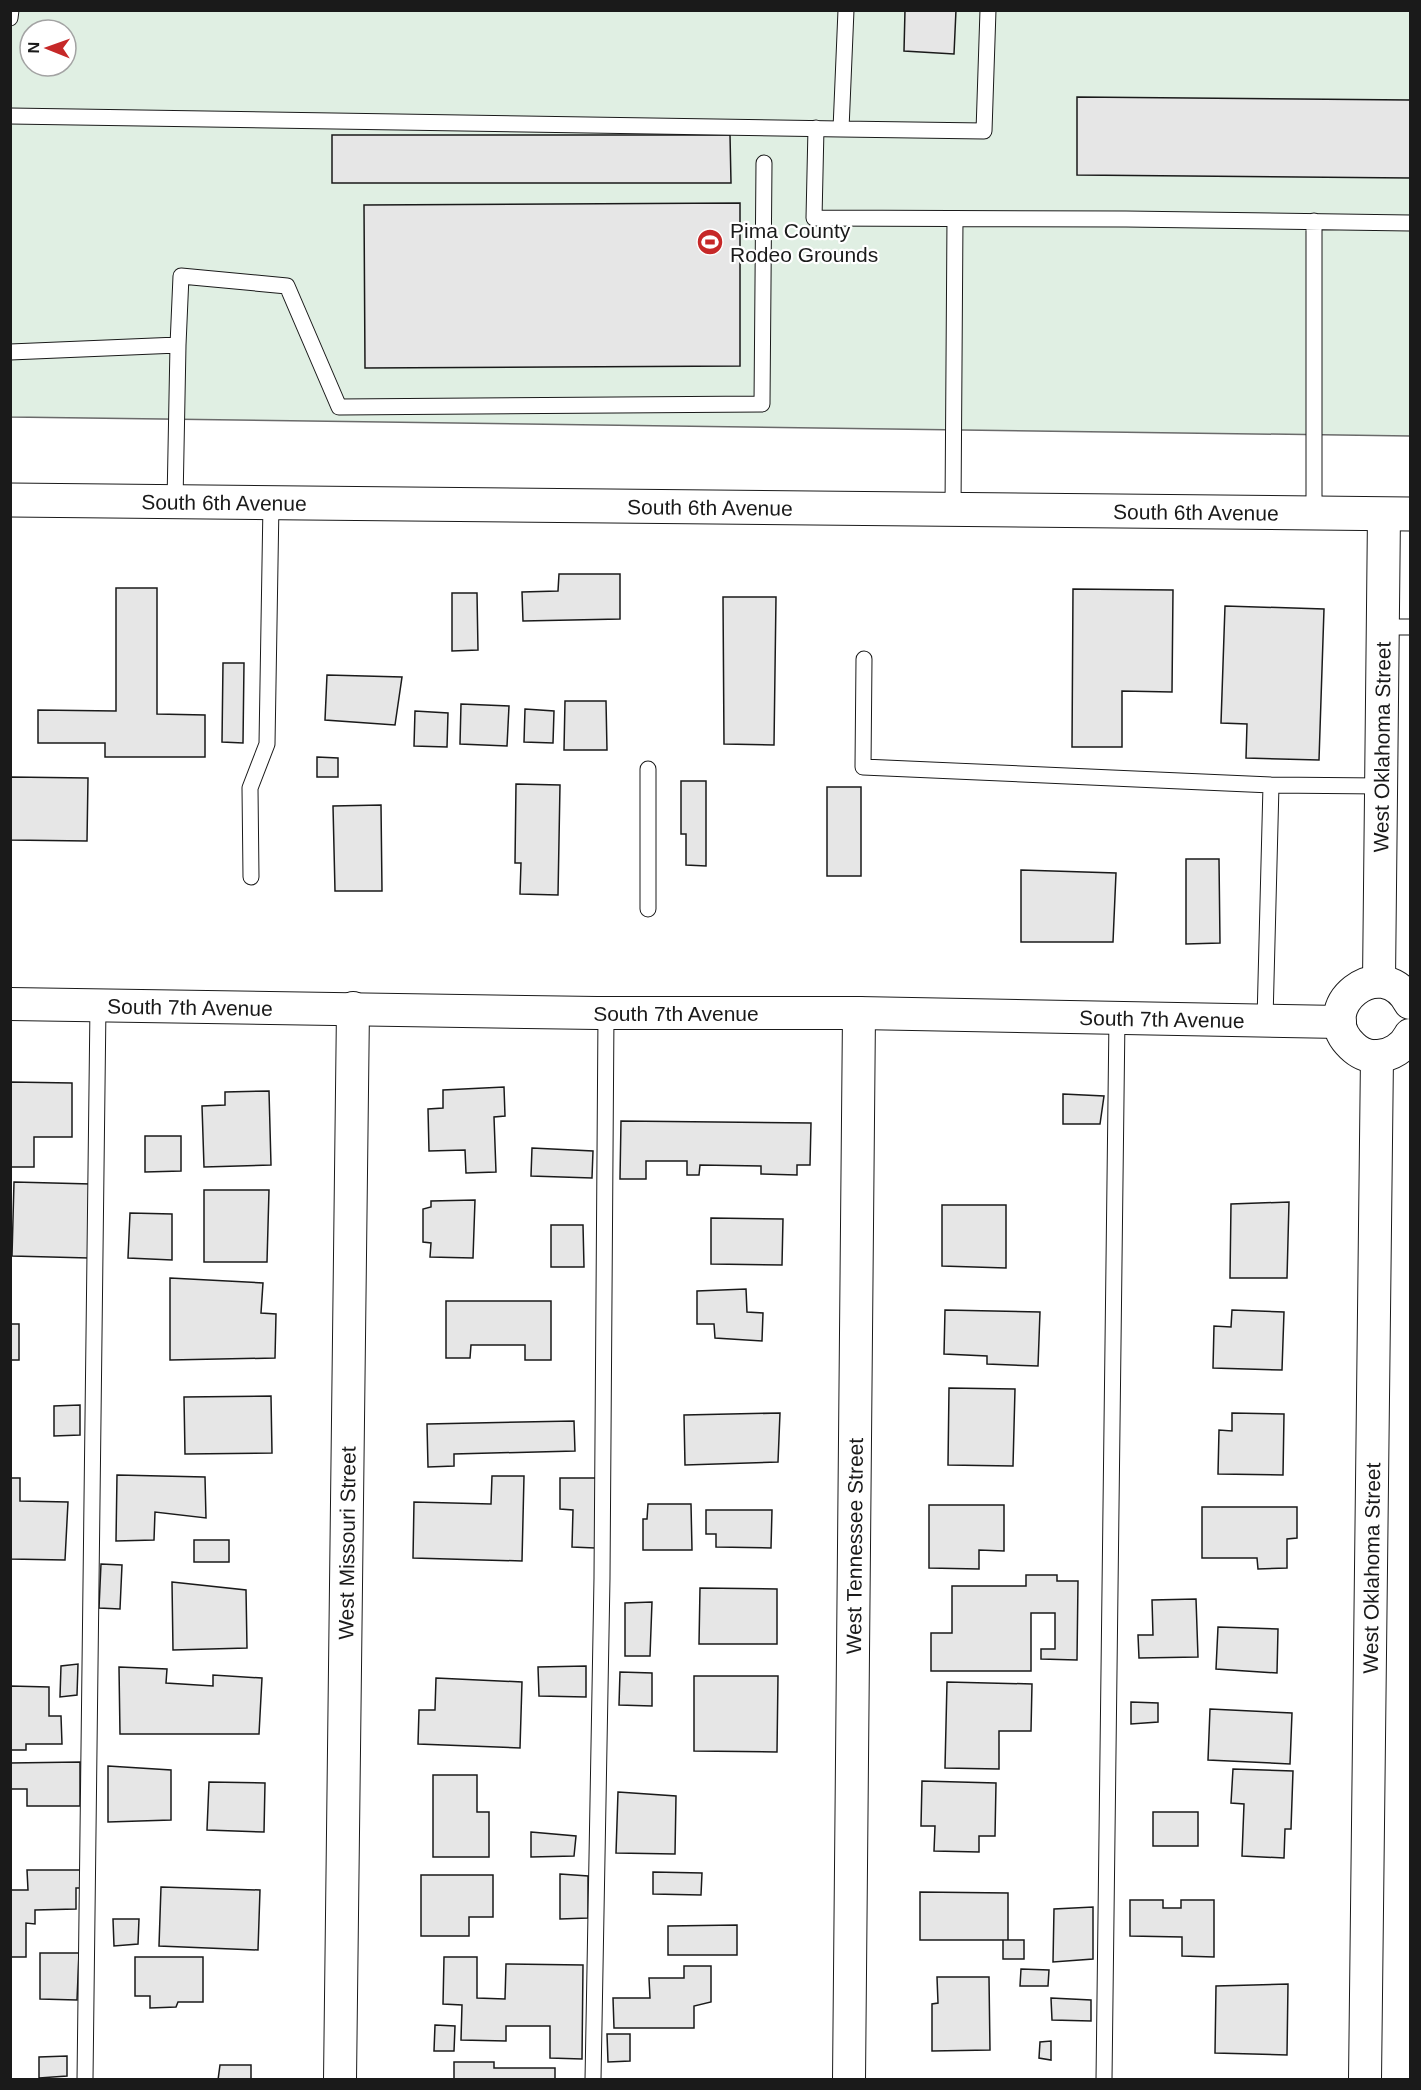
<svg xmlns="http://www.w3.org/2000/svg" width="1421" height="2090" viewBox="0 0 1421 2090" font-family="Helvetica,sans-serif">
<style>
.green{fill:#e0efe3;stroke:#6a6a6a;stroke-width:1.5;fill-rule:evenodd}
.building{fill:#e6e6e6;stroke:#1a1a1a;stroke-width:1.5}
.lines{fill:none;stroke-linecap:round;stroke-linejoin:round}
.lane-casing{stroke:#1a1a1a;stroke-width:17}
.street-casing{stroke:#1a1a1a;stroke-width:34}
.primary-casing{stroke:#1a1a1a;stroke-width:35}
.lane{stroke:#fff;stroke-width:15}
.street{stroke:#fff;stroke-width:32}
.primary{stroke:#fff;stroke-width:33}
.labels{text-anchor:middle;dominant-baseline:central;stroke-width:4.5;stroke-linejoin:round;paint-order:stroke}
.poi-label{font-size:21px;fill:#1a1a1a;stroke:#fff;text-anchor:start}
.street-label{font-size:21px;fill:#1a1a1a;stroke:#fff}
</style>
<rect width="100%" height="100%" fill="#fff"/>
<!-- green -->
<path class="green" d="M11 11H1410V436L11 417ZM30 30H66V66H30Z"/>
<!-- building -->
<path class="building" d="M905 10H956L954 54 904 51Z
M1077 97 1410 100V178L1077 175Z
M332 135H730L731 183H332Z
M740 203V366L365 368 364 205Z
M559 574H620V619L523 621 522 592 558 591Z
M116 588H157V714L205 715V757H105V743H38V710L116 711Z
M1073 589 1173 590 1172 692 1122 691V747H1072Z
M452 593H477L478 650 452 651Z
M723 597H776L774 745 724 744Z
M1225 606 1324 609 1319 760 1246 758 1247 724 1221 723Z
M223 663H244L243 743 222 742Z
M327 675 402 677 395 725 325 720Z
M565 701H606L607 750H564Z
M461 704 509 706 507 746 460 744Z
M525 709 554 711 553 743 524 742Z
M415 711 448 713 447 747 414 746Z
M317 757 338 758V777H317Z
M10 777 88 778 87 841 10 840Z
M681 781H706V866L686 865V834H681Z
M516 784 560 785 558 895 520 894 521 863H515Z
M827 787H861V876H827Z
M381 805 382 891H335L333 806Z
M1186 859H1219L1220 943 1186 944Z
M1021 870 1116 873 1113 942H1021Z
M10 1082 72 1083V1137H34V1167H10Z
M504 1087 505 1116 494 1117 496 1172 466 1173 465 1150 429 1151 428 1109 443 1108V1090Z
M269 1091 271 1165 204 1167 202 1106 225 1105V1092Z
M1063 1094 1104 1096 1100 1124H1063Z
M621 1121 811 1123 810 1165H797V1175L761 1174V1166L700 1165 699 1175H687V1161H646V1179H620Z
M145 1136H181V1171L145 1172Z
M532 1148 593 1151 592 1178 531 1176Z
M14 1182 91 1184 89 1258 12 1256Z
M204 1190H269L267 1262H204Z
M475 1200 473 1258 430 1257 431 1243 423 1242V1209L431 1207V1201Z
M1289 1202 1287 1278H1230L1231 1204Z
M942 1205H1006V1268L942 1266Z
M130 1213 172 1214V1260L128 1258Z
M711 1218 783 1219 782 1265 711 1264Z
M551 1225H583L584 1267H551Z
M170 1278 263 1283 261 1313 276 1314 275 1358 170 1360Z
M746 1289 747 1312 763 1313 762 1341 715 1338 714 1324H697V1291Z
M446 1301H551V1360H525V1345H471L470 1358H446Z
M945 1310 1040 1312 1038 1366 987 1364V1356L944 1354Z
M1232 1310 1284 1312 1282 1370 1213 1368 1214 1326 1231 1327Z
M10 1324H19V1360H10Z
M949 1388 1015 1389 1013 1466 948 1465Z
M271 1396 272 1453 185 1454 184 1397Z
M80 1405V1435L54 1436V1406Z
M780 1413 778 1462 685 1465 684 1415Z
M1232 1413 1284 1414 1283 1475 1218 1474 1219 1430 1232 1431Z
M574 1421 575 1451 454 1454V1466L428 1467 427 1424Z
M117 1475 205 1477 206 1518 155 1512 154 1540 116 1541Z
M492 1476H524L522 1561 413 1558 414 1502 491 1504Z
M10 1478H20V1501L68 1502 65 1560 10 1559Z
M560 1478H596L595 1548 572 1547 573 1510 560 1509Z
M648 1504H691L692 1550H643V1519H647Z
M929 1505H1004V1551L979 1550V1569L929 1568Z
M1202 1507H1297V1538L1287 1539V1568L1258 1569 1257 1558H1202Z
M706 1510H772L771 1548 716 1547V1534H706Z
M194 1540H229V1562H194Z
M101 1564 122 1565 120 1609 99 1608Z
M1026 1575H1057V1581H1078L1077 1660 1041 1659V1649H1055V1613H1031V1671H931V1633H952V1586H1026Z
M172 1582 246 1590 247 1648 173 1650Z
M700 1588 777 1589V1644H699Z
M1196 1599 1198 1657 1139 1658 1138 1635H1153L1152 1600Z
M652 1602 650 1656H625V1603Z
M1218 1627 1278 1629 1277 1673 1216 1669Z
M78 1664 77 1695 60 1697 61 1666Z
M586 1666V1697L539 1696 538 1667Z
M119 1667 167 1669 166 1683 213 1686V1675L262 1678 259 1734H120Z
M620 1672 652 1673V1706L619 1705Z
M694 1676H778L777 1752 694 1751Z
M436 1678 522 1682 520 1748 418 1744 419 1710H435Z
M947 1682 1032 1684 1031 1731H999V1769L945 1768Z
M10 1686 49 1687V1716H61L62 1744H26V1750H10Z
M1131 1702 1158 1703V1722L1131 1724Z
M1210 1709 1292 1713 1290 1764 1208 1760Z
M80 1762V1806H27V1789H10V1763Z
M108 1766 171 1770V1820L108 1822Z
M1233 1769 1293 1771 1291 1829H1285L1284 1858 1242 1856 1244 1804 1231 1803Z
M433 1775H477V1812H489V1857H433Z
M922 1781 996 1783 995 1836H979V1852L934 1851 935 1826H921Z
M209 1782 265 1783 264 1832 207 1830Z
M618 1792 676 1796 675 1854 616 1853Z
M1153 1812H1198V1846H1153Z
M531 1832 576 1836 574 1856 531 1857Z
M27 1870H80V1888H76V1909L35 1910V1924L26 1923V1957H10V1890H28Z
M653 1872 702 1873 701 1895 653 1894Z
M560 1874 588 1876V1918L560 1919Z
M421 1875H493V1917H469V1936H421Z
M161 1887 260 1890 258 1950 159 1946Z
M920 1892 1008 1893V1940H920Z
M1130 1900H1163V1908H1181V1900H1214V1957L1182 1956V1937L1130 1936Z
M1093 1907V1959L1053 1962 1054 1909Z
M113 1919H139L138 1944 114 1946Z
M737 1925V1955H668V1926Z
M1003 1940H1024V1959H1003Z
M40 1953H79L77 2000 40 1999Z
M135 1957H203V2002H178L176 2007 150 2008V1996H135Z
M444 1957H477V1998L505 1999 506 1964 583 1965 582 2059 550 2058V2026H506V2041L461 2040 462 2005 443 2004Z
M684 1966H711V2002L694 2006V2028H614L613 1998H650L649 1978H684Z
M1021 1969 1049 1970 1048 1986H1020Z
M937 1977H989L990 2050 932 2051V2004L938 2003Z
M1288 1984 1287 2055 1215 2053 1216 1986Z
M1051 1998 1091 2000V2021L1052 2020Z
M435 2025 455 2026 454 2051H434Z
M607 2034H630V2061L608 2062Z
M1051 2041V2060L1039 2058 1040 2042Z
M67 2056V2076L39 2078V2057Z
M454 2062H494V2068H555V2080H454Z
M220 2065H251V2080H218Z"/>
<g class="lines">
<defs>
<path id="lane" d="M10 18 11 10
M10 116 841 129 846 10
M816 128 814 218 1126 219 1410 223
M841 129 984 131 988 10
M178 345 181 276 287 286 339 407 762 404 764 163
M10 352 178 345 175 502
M953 509 955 219
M1314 513V221
M1383 627H1410
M864 659 863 767 1271 785 1381 786
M648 769V909
M251 877 250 788 267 744 271 503
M1265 1020 1271 785
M85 2080 98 1005
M593 2080 602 1578 606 1013
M1104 2080 1117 1017"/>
<g id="street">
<path id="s1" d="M1379 981 1384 514"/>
<path d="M1410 1003C1381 950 1311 1008 1352 1046 1358 1052 1367 1057 1377 1056 1391 1056 1404 1047 1410 1035"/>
<path id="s2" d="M10 1004 597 1013H859L1340 1022"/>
<path id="s3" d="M340 2080 353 1008"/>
<path id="s4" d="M849 2080 859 1013"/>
<path id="s5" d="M1365 2080 1377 1056"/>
</g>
<g id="primary">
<path id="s6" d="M10 500 1410 514"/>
</g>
</defs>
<!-- lane casing -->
<use href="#lane" class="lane-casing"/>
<!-- street casing -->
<use href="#street" class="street-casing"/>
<!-- primary casing -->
<use href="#primary" class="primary-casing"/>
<!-- lane -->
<use href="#lane" class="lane"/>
<!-- street -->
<use href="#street" class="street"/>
<!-- primary -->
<use href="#primary" class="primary"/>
</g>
<!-- icons -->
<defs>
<symbol id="stadium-disc" viewBox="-11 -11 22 22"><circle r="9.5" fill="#c62828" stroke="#fff"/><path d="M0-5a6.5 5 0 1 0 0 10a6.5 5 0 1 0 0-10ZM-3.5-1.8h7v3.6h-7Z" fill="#fff"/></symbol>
</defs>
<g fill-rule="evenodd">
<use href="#stadium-disc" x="695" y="227" width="30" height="30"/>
</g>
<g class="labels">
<!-- poi labels -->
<g class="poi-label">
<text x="730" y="230">Pima County<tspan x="730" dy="24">Rodeo Grounds</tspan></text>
</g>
<!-- street labels -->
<g class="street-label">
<text stroke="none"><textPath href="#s6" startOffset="214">South 6th Avenue</textPath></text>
<text stroke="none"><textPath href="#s6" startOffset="700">South 6th Avenue</textPath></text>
<text stroke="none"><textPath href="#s6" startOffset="1186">South 6th Avenue</textPath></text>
<text stroke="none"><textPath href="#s1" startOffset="234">West Oklahoma Street</textPath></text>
<text stroke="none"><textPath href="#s2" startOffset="180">South 7th Avenue</textPath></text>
<text stroke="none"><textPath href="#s2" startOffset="666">South 7th Avenue</textPath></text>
<text stroke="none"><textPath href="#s2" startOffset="1152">South 7th Avenue</textPath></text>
<text stroke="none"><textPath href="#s3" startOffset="537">West Missouri Street</textPath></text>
<text stroke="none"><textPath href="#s4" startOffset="534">West Tennessee Street</textPath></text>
<text stroke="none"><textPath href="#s5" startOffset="512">West Oklahoma Street</textPath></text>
</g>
</g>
<!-- border -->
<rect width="1421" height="2090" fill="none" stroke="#1a1a1a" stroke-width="24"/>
<!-- north arrow -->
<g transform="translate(48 48) rotate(271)"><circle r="28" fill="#ffffff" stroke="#a3a3a3" stroke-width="1.5"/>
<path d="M0-4.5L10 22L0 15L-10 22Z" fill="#c62828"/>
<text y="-9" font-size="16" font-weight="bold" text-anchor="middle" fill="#1a1a1a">N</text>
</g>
</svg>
